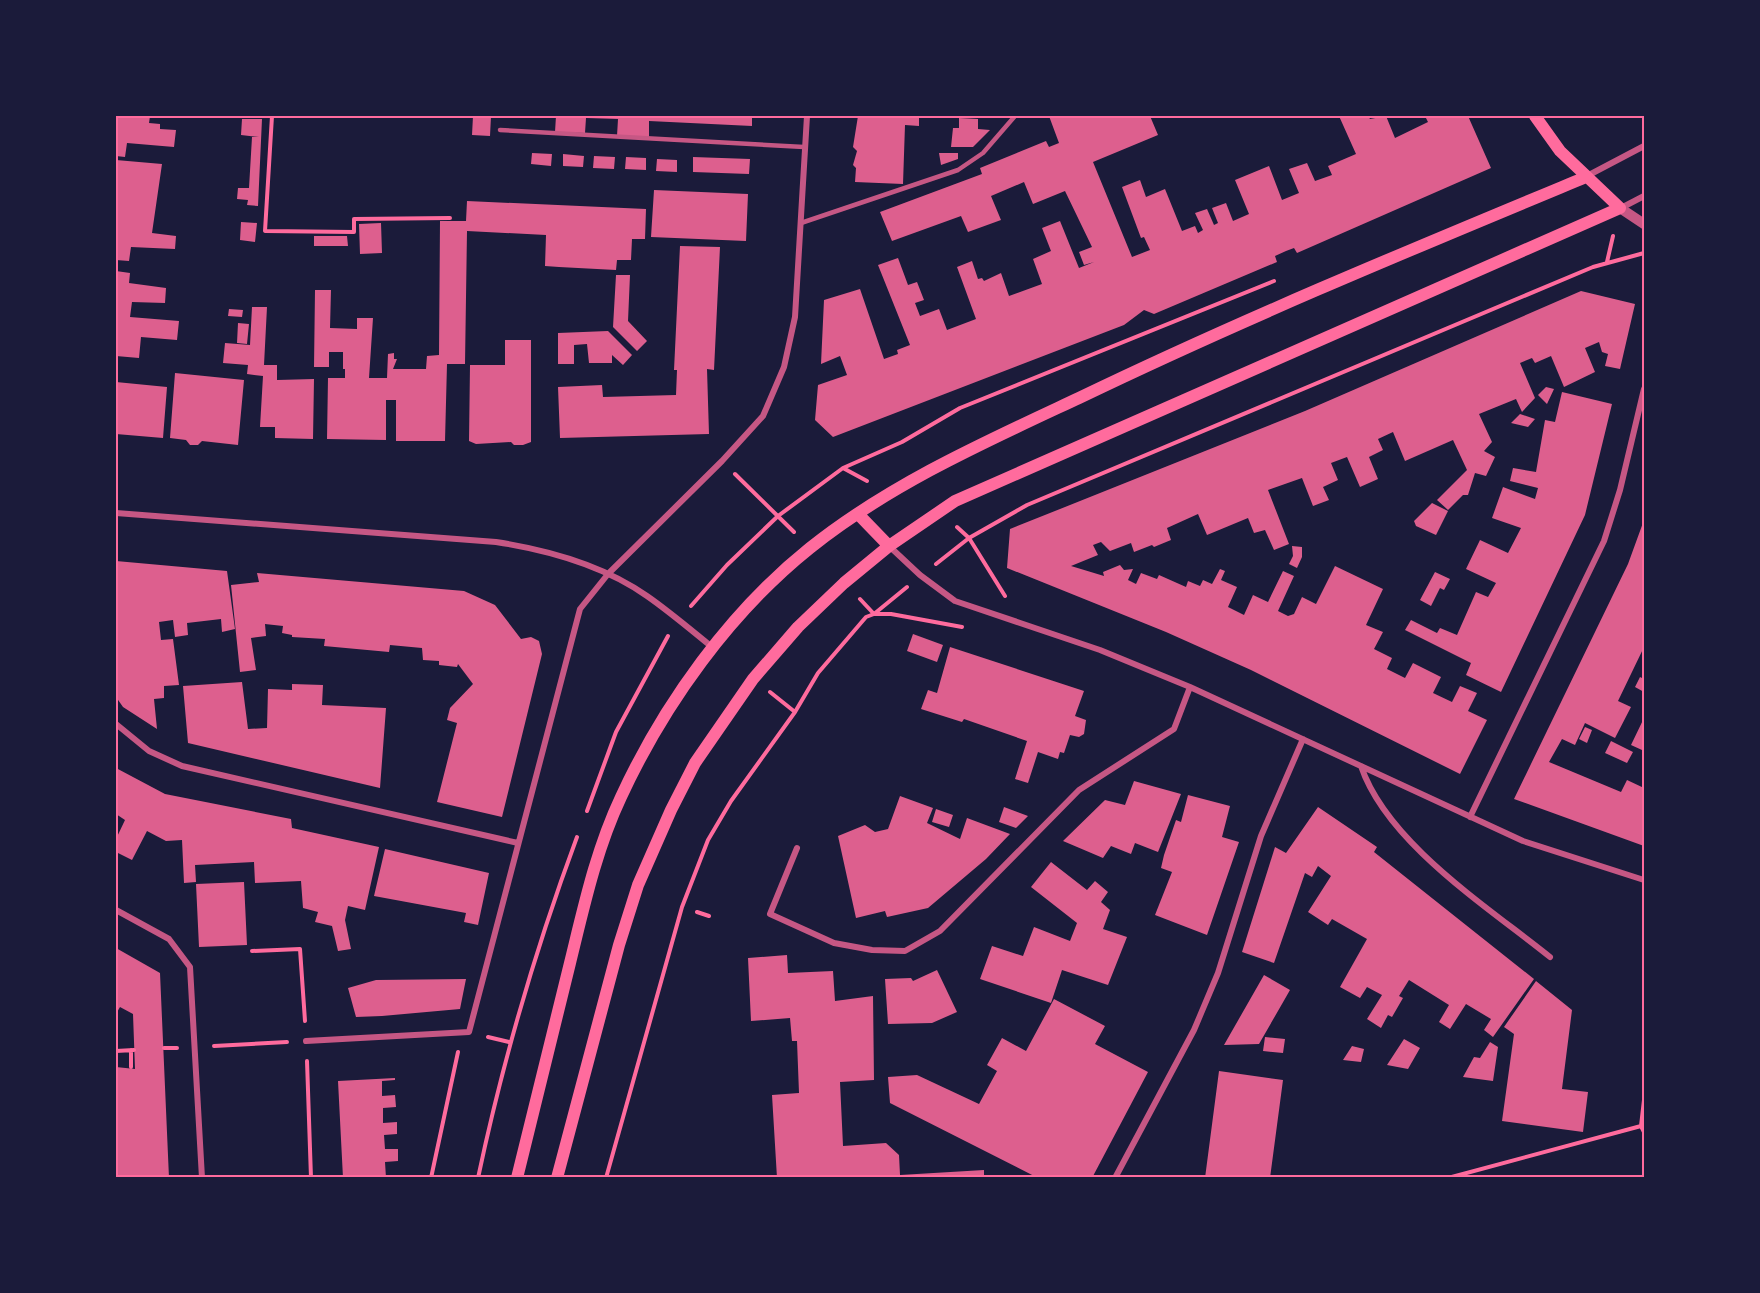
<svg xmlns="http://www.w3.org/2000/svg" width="1760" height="1293" viewBox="0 0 1760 1293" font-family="Figtree,sans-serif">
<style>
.building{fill:#dd5f8e}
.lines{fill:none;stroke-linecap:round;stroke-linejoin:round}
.path{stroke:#ff6b9d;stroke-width:4}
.service{stroke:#c65784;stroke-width:4.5}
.minor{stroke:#c65784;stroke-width:6}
.tertiary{stroke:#c65784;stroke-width:10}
.secondary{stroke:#ff6b9d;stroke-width:12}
.neatline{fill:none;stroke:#ff6b9d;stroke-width:2}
</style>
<rect width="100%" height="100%" fill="#1b1b3a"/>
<!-- building -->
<path class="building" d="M116 116H150L149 123 160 124V129L176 130 174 147 127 143 125 157 116 156Z
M473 116H491L490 136 472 135Z
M556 116H752V126L649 121V137L617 136 618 119 586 118 585 133 555 132Z
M858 116H919V126L905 125 903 184 855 182 856 168 853 165 857 151 853 147Z
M1049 116H1150L1158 135 1093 162 1132 257 1150 250 1144 237 1141 238 1122 187 1140 180 1146 197 1165 189 1182 231 1195 226 1198 233 1203 230 1195 213 1207 209 1214 225 1218 223 1212 208 1226 203 1233 221 1249 214 1235 180 1269 166 1282 200 1299 193 1289 169 1307 163 1315 181 1332 175 1328 166 1356 154 1339 116H1368L1370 119 1386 116 1395 138 1428 122 1425 116H1468L1491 168 1297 253 1294 248 1286 251 1275 256 1277 262 1154 314 1144 310 1124 325 833 437 815 420 818 385 847 375 840 356 821 364 824 300 860 289 884 359 898 354 897 350 910 345 878 265 898 258 908 285 917 282 924 300 915 303 920 316 939 309 947 330 976 319 957 267 972 261 978 279 982 278 984 281 1001 273 1009 296 1042 284 1033 259 1051 251 1042 228 1060 221 1079 268 1094 262 1084 265 1079 252 1092 247 1065 191 1033 204 1024 182 991 196 1001 220 968 232 961 216 892 241 880 212 982 174 980 168 1046 141 1049 147 1059 143Z
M959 118 978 119V129L990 130 973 147H951L953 128H959Z
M242 119H262L258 206 247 205 248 200 237 199 238 188H249L252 137H259L241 135Z
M532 153 552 154 551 166 531 164Z
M939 153H958V159L941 165Z
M563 154 584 156 583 167 563 166Z
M594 156 615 157 614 169 593 168Z
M626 157 646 158V170L625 169Z
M693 157 750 159 749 174 693 172Z
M657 159 677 160V172L656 171Z
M116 160 162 164 152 233 176 236 175 249 131 247 129 261 116 260Z
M654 190 748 194 746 241 651 237Z
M467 201 646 209 645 239H632L631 260H617L616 270 559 267 545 266 546 235 467 231 465 364H447L445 441H396V400H386V440L327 439 328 378H345V369H343V352H329V367H314L315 290H331L330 328 357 329V318H373L369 378H387L388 354 394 353V359H397L393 369H426L427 356 439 355 440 221H466Z
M241 222 257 223 255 242 240 240Z
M381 223 382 253 360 254 359 224Z
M314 236H347L348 246H314Z
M680 246 720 247 714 370 707 369 709 434 560 438 558 387 602 385 603 397 676 395 677 370H674Z
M116 271 130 273 129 283 166 288 165 303 132 302 130 317 179 321 177 340 141 337 139 358 116 356Z
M616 275H630L628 321 647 341 637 351 613 327Z
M1581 291 1635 304 1620 369 1605 366 1608 354 1602 352 1599 342 1585 348 1595 372 1564 387 1551 356 1535 363 1532 358 1520 363 1535 398 1522 412 1516 399 1479 414 1492 442 1484 451 1495 457 1486 476 1475 473 1468 495H1463L1448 510 1437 500 1467 470 1453 440 1405 461 1393 432 1378 439 1383 450 1369 457 1378 479 1360 487 1347 457 1331 463 1338 480 1323 487 1329 500 1313 506 1302 478 1268 490 1289 544 1274 550 1265 530 1254 533 1248 518 1207 535 1198 514 1167 528 1171 540 1154 547 1152 545 1134 552 1131 543 1110 551 1101 542 1093 545 1098 555 1071 566 1104 576 1103 572 1120 565 1124 570 1133 569 1128 580 1136 584 1141 573 1157 579 1159 575 1186 587 1188 581 1200 586 1203 580 1212 584 1220 569 1225 571 1221 580 1237 587 1228 607 1244 615 1253 595 1268 602 1283 571 1294 576 1278 611 1288 616 1294 614 1302 597 1316 604 1335 566 1383 589 1366 625 1383 632 1374 649 1392 658 1387 669 1405 678 1413 663 1441 677 1433 693 1452 702 1460 686 1477 693 1468 711 1487 720 1460 774 1251 670 1166 632 1007 568 1010 529 1305 411Z
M252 307H267L264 365H277V380L314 379 313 439 275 438V427H260L263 376 247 374 248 365 223 363 225 343 250 345Z
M229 309 243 310 242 317 228 316Z
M238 323 249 324 247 344 237 343Z
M608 331 632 355 623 365 612 355V363H589L587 344 574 345V364H558V333Z
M505 340H531V442L523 445H514L511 442 476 444 469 441 470 365H505Z
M175 373 244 380 238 445 202 441 198 445H190L186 440 170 438Z
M116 382 167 387 163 438 116 434Z
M1546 387 1554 389 1547 404 1538 395Z
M1562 392 1612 404 1585 515 1501 692 1466 675 1471 663 1405 630 1411 620 1437 633 1440 628 1457 635 1476 592 1488 597 1496 583 1466 569 1480 540 1508 553 1521 528 1492 518 1503 487 1535 499 1538 488 1510 481 1513 468 1536 472 1545 420 1555 422Z
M1520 414 1535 419 1528 427 1511 423Z
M1432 503 1448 511 1436 535 1416 526 1414 521Z
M1644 520V647L1618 701 1631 707 1615 738 1585 723 1575 745 1562 739 1549 762 1621 792 1627 780 1644 788V846L1514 799 1628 564Z
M1292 546 1302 547V557L1297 568 1289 564 1293 556Z
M116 561 227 571 235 629 222 632 221 619 187 623 188 635 175 637 173 620 159 622 161 640 173 639 179 685 164 686V698L154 699 157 729 123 707 116 697Z
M1435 572 1450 579 1444 590 1440 588 1431 606 1420 600Z
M257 573 464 591 495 605 521 639 531 637 539 641 542 654 502 817 437 802 457 723 447 720 450 708 473 684 458 664 457 667 439 665V661L423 660 422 648 390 645 389 652 324 646 325 639 292 637V635L282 633 283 626 265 624 266 636 251 638 256 670 240 672 231 585 259 582Z
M913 634 943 645 937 662 907 651Z
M950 647 1084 691 1075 716 1086 720 1084 734 1079 737 1070 735 1064 753 1060 752 1058 759 1038 752 1028 783 1015 779 1027 741 964 719 962 722 921 709 928 690 937 693Z
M1640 677 1644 679V692L1635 687Z
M242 682 248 729 267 728 268 689 292 690V684L323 685 322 705 386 708 380 788 188 743 183 686Z
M1644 718V744L1642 750 1631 745Z
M1585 727 1592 730 1587 743 1579 739Z
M1611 741 1633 752 1627 763 1605 753Z
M116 768 165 794 291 819 292 828 379 847 365 910 348 906 345 920 351 949 338 951 332 926 315 922 318 912 303 908 301 881 255 883 254 862 195 865 196 882 184 883 182 840 166 841 147 831 132 860 116 852V839L125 820 116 814Z
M1134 781 1181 794 1158 852 1135 843 1131 854 1111 846 1103 858 1063 841 1105 800 1125 805Z
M1188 795 1230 806 1222 837 1239 842 1207 935 1155 915 1172 872 1161 868 1164 855 1176 820 1181 822Z
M900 796 933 808 927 823 960 839 967 818 1010 834 986 859 928 908 887 917 885 911 856 918 838 836 865 825 875 832 888 829Z
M1004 807 1028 816 1016 828 999 822Z
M1318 807 1377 847 1374 852 1534 979 1493 1037 1484 1030 1491 1019 1466 1004 1450 1029 1439 1022 1449 1005 1409 980 1399 996 1403 998 1392 1017 1388 1015 1381 1028 1367 1019 1382 995 1367 987 1360 998 1340 987 1367 939 1332 919 1328 925 1308 912 1331 876 1318 866 1312 877 1305 873 1274 963 1242 952 1275 847 1286 853Z
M936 809 953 815 949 827 932 822Z
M385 849 489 873 478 925 464 922 466 913 374 896Z
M1051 862 1087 890 1095 881 1108 892 1101 902 1110 910 1103 929 1127 937 1108 985 1062 970 1051 1003 980 979 992 946 1023 956 1034 927 1070 941 1077 923 1031 887Z
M244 882 247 945 199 947 196 884Z
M116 948 160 973 169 1178H116V1067L135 1069 133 1014 120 1007 116 1014Z
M787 955 788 973 833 971 835 1001 873 996 874 1080 840 1082 843 1146 886 1143 899 1155 900 1175 984 1170V1178H777L772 1095 799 1093 797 1041H792L790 1018 751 1021 748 958Z
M937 970 957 1012 932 1023 888 1024 885 979 911 978 913 981Z
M1264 975 1290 990 1282 1004 1259 1044 1224 1045Z
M466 979 460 1009 382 1016 356 1017 348 988 376 980Z
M1536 981 1572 1010 1562 1089 1588 1092 1583 1132 1502 1121 1514 1034 1504 1027Z
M1054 999 1105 1026 1095 1044 1148 1072 1092 1178H1038L890 1103 888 1077 917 1075 979 1104 997 1071 987 1065 1002 1038 1026 1051Z
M1265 1037 1285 1039 1283 1053 1263 1051Z
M1404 1039 1420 1048 1408 1069 1387 1065Z
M1490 1042 1498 1047 1493 1081 1463 1077 1474 1057 1480 1058Z
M1352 1046 1364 1049 1361 1062 1343 1060Z
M1219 1071 1283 1080 1270 1178H1205Z
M395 1078V1080L382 1081V1096L395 1095 396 1107 383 1108V1123L397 1122V1134L384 1135 385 1149H398V1161L385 1162 386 1178H343L338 1081Z"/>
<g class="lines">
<!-- path -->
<path class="path" d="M272 116 265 231 354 232V219L450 218
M1607 262 1613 236
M843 468 867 481
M735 474 794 532
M957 527 969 538 1005 596
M936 564 969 538 1027 505 1593 267 1644 253
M860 599 874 614
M691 606 727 565 778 516 843 468 902 442 960 408 1274 281
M875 614H891L962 627
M770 692 795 712
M587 811 616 732 668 636
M697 912 709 916
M252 951 300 949 305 1021
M488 1037 509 1042
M214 1046 287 1042
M164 1048H177
M131 1050V1067
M116 1051 134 1050
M307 1061 311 1178
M1644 1100 1641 1126 1644 1132
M431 1178 458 1052
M478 1178C503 1060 535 950 577 837
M606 1178 682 907 708 840 731 801 795 712 818 673 866 617 874 614 907 587
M1448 1178 1641 1126"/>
<!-- service -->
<path class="service" d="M500 130 804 147
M801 223 958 170 983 153 1015 116"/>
<!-- minor -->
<path class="minor" d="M1587 176 1644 146
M1621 208 1644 196
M116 513 496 542C548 550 603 565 647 596 670 612 691 630 712 647
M889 546 920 575 955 601 1100 650 1190 687 1523 841 1644 880
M116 724 149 751 182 766 518 843
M1361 766C1387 843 1488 907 1550 957
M1470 817 1604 541 1620 490 1644 389
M797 848 770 914 834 943 872 950 905 951 940 931 1079 790 1174 729 1190 687
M116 910 169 939 190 967 202 1178
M306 1041 469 1032 580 609 608 574 722 461 763 416 784 367 795 317 807 116
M1115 1178 1194 1030 1218 973 1261 836 1303 739"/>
<!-- tertiary -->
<path class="tertiary" d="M1620 208 1644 224"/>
<!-- secondary -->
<path class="secondary" d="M859 515 889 546
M517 1178C535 1106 553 1034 570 963 584 906 596 850 621 797 664 704 730 612 810 548 890 484 987 441 1079 398 1245 318 1415 248 1586 177
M557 1178 619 945 638 885 671 810 695 763 753 679 798 627 844 583 889 546 955 501 1620 208 1560 151 1535 116"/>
</g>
<!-- border -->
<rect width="1760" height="1293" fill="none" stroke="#1b1b3a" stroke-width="234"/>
<rect x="117" y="117" width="1526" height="1059" class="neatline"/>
</svg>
